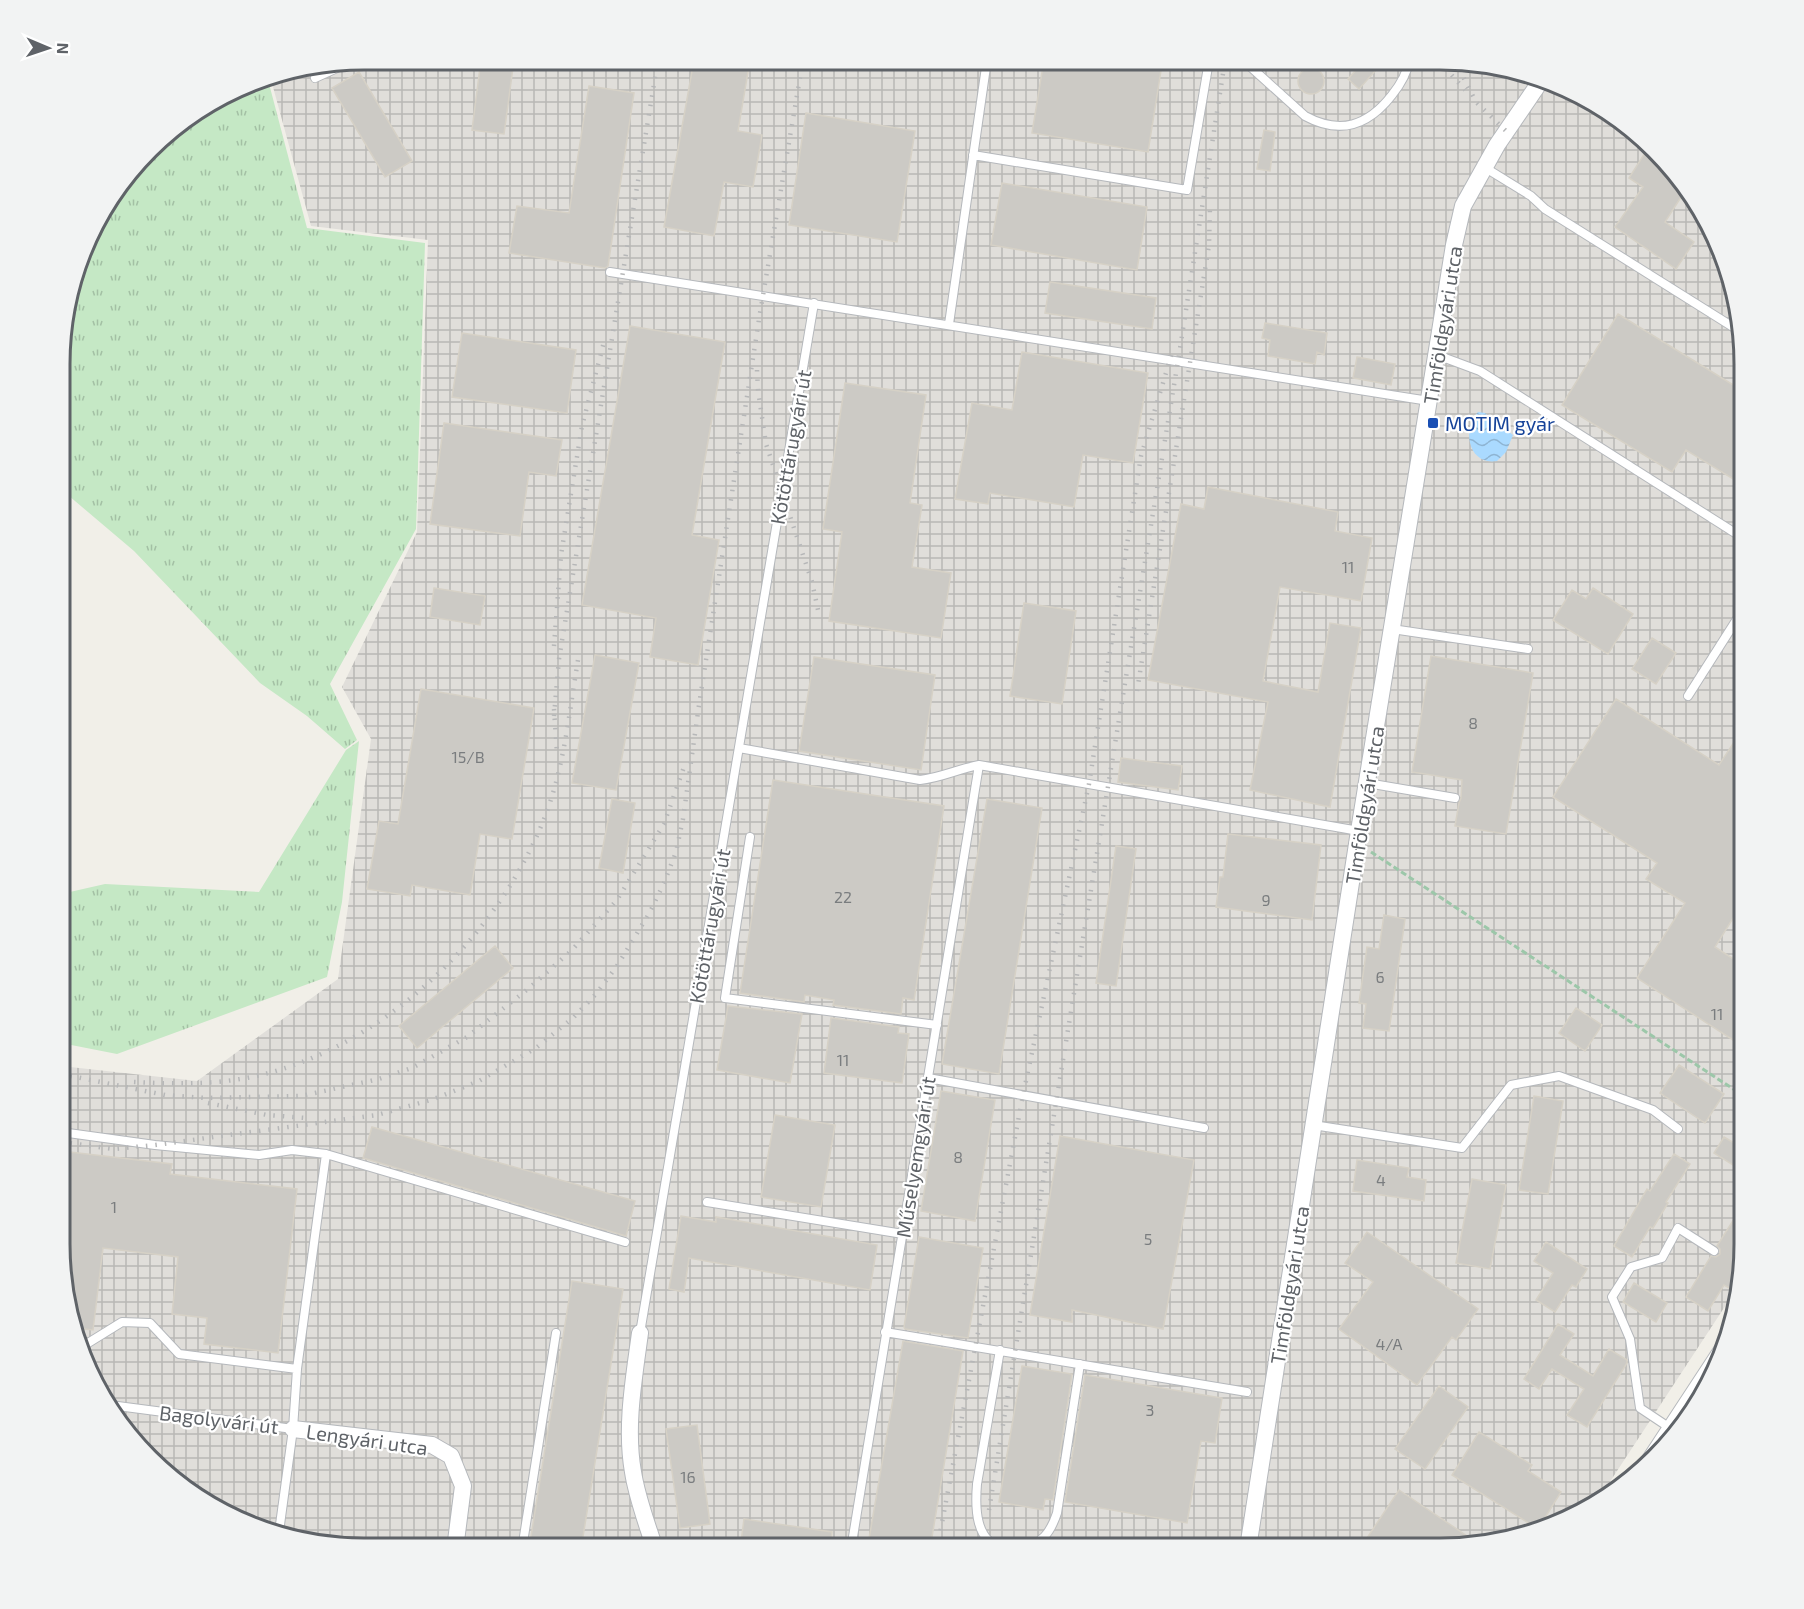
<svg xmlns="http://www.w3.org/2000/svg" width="1804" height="1609" viewBox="0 0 1804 1609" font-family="'Exo 2',sans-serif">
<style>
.industrial{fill:url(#industrial-grid)}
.grass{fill:url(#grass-tufts)}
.water{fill:url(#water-waves)}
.building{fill:#cccac5;stroke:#d6d1c6;stroke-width:1.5}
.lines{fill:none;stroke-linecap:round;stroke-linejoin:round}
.lane-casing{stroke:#b5b8bc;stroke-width:10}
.street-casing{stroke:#b5b8bc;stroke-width:18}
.path{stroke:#9cc7a9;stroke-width:3;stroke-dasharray:6 3;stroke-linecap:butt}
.lane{stroke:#fff;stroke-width:8}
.street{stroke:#fff;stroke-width:16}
.rail{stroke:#b6b7b8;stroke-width:4.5;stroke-dasharray:1.5 8;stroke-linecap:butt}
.transit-dot{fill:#1a4fb4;stroke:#fff;stroke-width:2}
.labels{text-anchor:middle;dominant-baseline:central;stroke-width:4.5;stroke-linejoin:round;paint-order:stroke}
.number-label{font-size:16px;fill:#7a7d7f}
.street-label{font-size:20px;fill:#5f6368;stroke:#fff}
.transit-label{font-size:20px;fill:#164399;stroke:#fff;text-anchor:start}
.rim{fill:none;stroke:#5f6368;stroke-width:3}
</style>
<defs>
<pattern id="industrial-grid" width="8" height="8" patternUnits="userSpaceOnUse" patternTransform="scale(1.5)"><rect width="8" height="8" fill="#e0deda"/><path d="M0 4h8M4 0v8" fill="none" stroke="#b9b8b5"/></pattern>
<pattern id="grass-tufts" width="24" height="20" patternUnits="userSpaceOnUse" patternTransform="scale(1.5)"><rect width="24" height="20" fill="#c5e8c5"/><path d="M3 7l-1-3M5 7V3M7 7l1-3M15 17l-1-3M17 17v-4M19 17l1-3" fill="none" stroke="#a3c0a4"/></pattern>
<pattern id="water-waves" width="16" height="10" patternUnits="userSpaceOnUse" patternTransform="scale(1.5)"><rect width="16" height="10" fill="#aadaff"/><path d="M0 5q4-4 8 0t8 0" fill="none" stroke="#8eb4d2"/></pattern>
</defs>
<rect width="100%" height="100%" fill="#f1efe8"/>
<!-- industrial -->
<path class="industrial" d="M364 60 1460 61 1575 92 1668 163 1721 247 1743 344 1744 1245 1739 1285 1598 1500 1556 1526 1459 1548 364 1549 247 1526 179 1486 136 1446 83 1361 61 1264V1066L197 1081 338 979 371 739 342 687 417 532 428 240 311 226 270 76Z"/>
<!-- grass -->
<path class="grass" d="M267 76 307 228 425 243 416 529 330 684 357 740 345 749 307 716 260 683 134 551 62 490 63 324 101 212 164 135Z
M359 741 342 902 327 977 117 1054 61 1043V894L105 884 259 892 346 750Z"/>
<!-- water -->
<path class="water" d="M1478 412 1485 413 1513 435 1506 452 1497 461C1469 466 1461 430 1478 412Z"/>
<!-- building -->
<path class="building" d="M481 60H514L504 134 472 130Z
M694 60H750L738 131 762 135 753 187 724 182 714 236 664 227Z
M1044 60H1137L1162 64 1148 152 1032 133Z
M1364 61H1384L1359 89 1348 79Z
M1298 81a13 13 0 1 1 26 0a13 13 0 1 1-26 0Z
M359 72 412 161 385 177 332 88Z
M589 86 634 93 608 266 605 268 509 253 517 206 569 213Z
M806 113 915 131 897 242 789 225Z
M1264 130 1275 132 1270 171 1257 169Z
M1648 148 1668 163 1685 191 1665 222 1694 242 1676 269 1615 227 1643 187 1629 178Z
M1002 183 1147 207 1137 270 991 245Z
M1050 282 1156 298 1152 329 1045 313Z
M1618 314 1743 391V485L1686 450 1672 472 1562 405Z
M1265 323 1327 333 1324 355 1317 352 1315 364 1268 356 1270 340 1262 338Z
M630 326 725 342 692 535 719 540 698 665 650 657 656 618 582 605Z
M462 333 576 350 567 413 452 397Z
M1022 352 1148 373 1133 463 1083 455 1074 507 990 493 988 504 955 499 972 403 1012 410Z
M1357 357 1395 364 1391 385 1353 378Z
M845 383 926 395 910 503 922 505 912 567 951 573 941 638 829 621 842 532 823 529Z
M444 423 562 440 556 476 529 472 520 536 430 524Z
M1208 487 1338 512 1335 531 1372 538 1361 601 1280 587 1263 681 1318 692 1330 623 1361 628 1330 807 1250 790 1268 702 1148 680 1181 504 1204 509Z
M434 588 485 596 480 625 430 617Z
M1593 588 1633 614 1608 654 1553 620 1572 590 1586 599Z
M1024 603 1076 611 1062 704 1010 696Z
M1652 638 1676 653 1656 684 1632 669Z
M595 655 639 663 616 790 572 783Z
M1431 656 1533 673 1506 834 1455 826 1459 803 1461 798 1462 780 1412 772Z
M814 657 935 675 921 770 799 751Z
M421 689 534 708 512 839 480 834 470 895 412 885 410 896 367 889 379 821 398 824Z
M1616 699 1719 765 1744 727V921L1735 915 1715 947 1744 966V1047L1637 978 1685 903 1646 879 1657 863 1553 797Z
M1121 758 1182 766 1178 790 1118 782Z
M773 780 944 806 914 1000 903 998 901 1014 833 1005 834 1000 805 995 804 1002 740 993Z
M612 799 635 803 623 873 599 868Z
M987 799 1042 808 999 1074 942 1064Z
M1228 834 1321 845 1312 920 1216 907 1220 877H1223Z
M1116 846 1136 849 1116 986 1096 983Z
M1384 915 1405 919 1389 1031 1363 1028 1366 1004 1359 1003 1367 947 1379 949Z
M495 946 513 968 417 1048 399 1026Z
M728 1006 802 1014 790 1083 717 1070Z
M1576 1008 1602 1025 1585 1051 1559 1033Z
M831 1018 899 1027 898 1033 909 1034 902 1083 824 1073Z
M1679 1065 1724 1094 1705 1123 1660 1093Z
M941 1091 995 1100 975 1221 921 1211Z
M1534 1096 1563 1101 1548 1194 1519 1190Z
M775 1115 835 1125 821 1207 761 1197Z
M372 1127 635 1201 626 1236 363 1158Z
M1060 1136 1194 1160 1163 1329 1072 1310V1322L1030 1315Z
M1724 1137 1744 1149V1172L1714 1153Z
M61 1151 172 1164 170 1174 297 1189 278 1353 204 1344 207 1318 172 1314 178 1257 103 1248 93 1330 75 1328 61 1264Z
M1674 1154 1690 1164 1666 1202 1668 1203 1653 1228 1650 1227 1632 1257 1614 1246 1647 1189 1650 1191Z
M1357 1160 1409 1168 1407 1177 1426 1180 1424 1201 1353 1191Z
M1472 1179 1506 1185 1490 1269 1456 1263Z
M1744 1203V1245L1740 1275 1731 1289 1724 1285 1708 1311 1686 1297 1711 1256 1716 1257 1720 1254V1249L1717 1246Z
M681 1216 716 1222V1217L877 1245 870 1290 689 1258 684 1292 669 1289Z
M1367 1232 1478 1309 1456 1340 1452 1337 1417 1385 1339 1329 1373 1282 1345 1263Z
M919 1237 983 1248 968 1338 905 1329 904 1327Z
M1546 1242 1587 1269 1576 1287 1572 1285 1555 1312 1536 1300 1553 1273 1534 1261Z
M572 1281 623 1289 581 1549H529Z
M1634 1283 1667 1303 1656 1322 1623 1302Z
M1558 1324 1574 1334 1560 1355 1593 1376 1609 1349 1627 1360V1363L1587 1427 1567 1415 1584 1389 1552 1369 1539 1389 1524 1379Z
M903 1341 963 1351 930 1549 869 1539Z
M1022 1366 1072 1374 1053 1500 1045 1499 1043 1510 999 1502Z
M1085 1375 1222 1398 1215 1443 1201 1441 1187 1523 1065 1502Z
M1439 1386 1468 1407 1425 1469 1395 1449Z
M697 1425 710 1524 680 1528 666 1429Z
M1479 1432 1532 1465 1528 1471 1561 1492 1538 1529 1452 1475Z
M1399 1490 1479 1544 1459 1548H1383L1367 1538Z
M744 1519 832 1532 830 1549H740Z"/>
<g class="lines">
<defs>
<path id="lane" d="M1244 61 1305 116C1340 135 1368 126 1392 95 1400 85 1407 73 1409 61
M315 78 348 63
M973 155 1187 190 1209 61
M1484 167 1531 196 1545 209 1741 332
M610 272 1429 401
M949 324 987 60
M1437 355 1480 371 1743 538
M1392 629 1528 649
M1688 696 1744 608
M739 748 920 780C940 778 958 769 979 765L1359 831
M1367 783 1455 798
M750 837 725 998 937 1025
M928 1078 1204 1128
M1313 1125 1462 1148 1511 1085 1559 1076 1653 1110 1678 1129
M61 1132 155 1145 259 1155 292 1150 326 1154 625 1242
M707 1202 903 1234
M885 1332 1247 1392
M640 1333 814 303
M80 1348 122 1322 150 1323 179 1354 297 1369
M1000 1350 977 1484C975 1508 975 1542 1004 1549
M110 1405 293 1429
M1670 1428 1640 1408 1630 1339 1612 1297 1631 1267 1662 1258 1678 1228 1714 1251
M279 1532 293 1429 297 1369 326 1154
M522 1549 556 1333
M851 1549 979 765
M1021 1549C1042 1543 1050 1534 1057 1513L1080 1364"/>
<path id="street" d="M640 1333C634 1378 625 1427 633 1472 637 1498 647 1524 655 1549
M293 1429 432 1445 451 1456 463 1486 455 1549
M1642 1472 1726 1344
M1248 1548 1359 831 1454 245 1463 206 1497 145 1540 82"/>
</defs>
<!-- lane casing -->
<use href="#lane" class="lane-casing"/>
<!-- street casing -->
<use href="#street" class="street-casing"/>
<!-- path -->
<path class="path" d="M1371 852 1744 1096"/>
<!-- lane -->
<use href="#lane" class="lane"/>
<!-- street -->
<use href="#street" class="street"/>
<!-- rail -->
<path class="rail" d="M1439 61 1465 90
M1455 61 1476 102 1506 131
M757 370 758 390 766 444 812 582 818 610
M554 646 561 555 582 426 604 342
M1137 691 1209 245 1210 207
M554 709 557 753
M554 716 559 659 658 60
M61 1074 165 1095 205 1098 301 1096 379 1079 412 1068 467 1037 528 989 572 950 617 900 664 824 684 767
M134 1082C174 1084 216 1085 256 1076 382 1048 497 938 544 819 564 769 569 713 578 660
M208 1103 267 1115 305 1118
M61 1142 114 1149 155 1145 377 1115 434 1099 479 1081 536 1048 574 1017 596 994 617 966 650 912 664 883 676 852 683 819 699 705 760 313 803 60
M989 1510 1178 361 1225 61
M937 1549 1023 1095 1089 784 1141 456 1172 353"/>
</g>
<!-- markers -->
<rect class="transit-dot" x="1427" y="417" width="12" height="12" rx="3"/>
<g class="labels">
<!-- number labels -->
<g class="number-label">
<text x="1348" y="566">11</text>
<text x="1473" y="722">8</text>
<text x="468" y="756">15/B</text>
<text x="843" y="896">22</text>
<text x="1266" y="899">9</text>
<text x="1380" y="976">6</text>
<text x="1717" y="1013">11</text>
<text x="843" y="1059">11</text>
<text x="958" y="1156">8</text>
<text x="1381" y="1179">4</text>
<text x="114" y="1206">1</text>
<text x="1148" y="1238">5</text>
<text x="1389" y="1343">4/A</text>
<text x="1150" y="1409">3</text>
<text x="688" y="1476">16</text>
</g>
<!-- street labels -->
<g class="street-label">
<text transform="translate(1442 325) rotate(-81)">Timföldgyári utca</text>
<text transform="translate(790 447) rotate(-80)">Kötöttárugyári út</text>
<text transform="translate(1364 805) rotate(-81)">Timföldgyári utca</text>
<text transform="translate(709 926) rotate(-80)">Kötöttárugyári út</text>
<text transform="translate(915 1157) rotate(-81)">Műselyemgyári út</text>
<text transform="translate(1289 1285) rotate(-81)">Timföldgyári utca</text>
<text transform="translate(219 1419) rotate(7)">Bagolyvári út</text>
<text transform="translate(367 1439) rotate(8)">Lengyári utca</text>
</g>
<!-- transit labels -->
<g class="transit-label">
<text x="1445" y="423">MOTIM gyár</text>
</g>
</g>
<!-- crop -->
<path d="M0 0H1804V1609H0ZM364 70H1440A294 294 0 0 1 1734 364V1244A294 294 0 0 1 1440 1538H364A294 294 0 0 1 70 1244V364A294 294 0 0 1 364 70Z" fill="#f2f3f3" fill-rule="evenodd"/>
<path class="rim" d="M364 70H1440A294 294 0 0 1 1734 364V1244A294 294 0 0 1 1440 1538H364A294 294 0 0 1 70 1244V364A294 294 0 0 1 364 70Z"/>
<!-- north arrow -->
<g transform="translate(48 48) rotate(92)" stroke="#ffffff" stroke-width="4.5" paint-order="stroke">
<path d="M0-4.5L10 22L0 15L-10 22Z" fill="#5f6368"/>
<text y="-9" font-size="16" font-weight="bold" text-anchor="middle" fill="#5f6368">N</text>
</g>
</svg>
